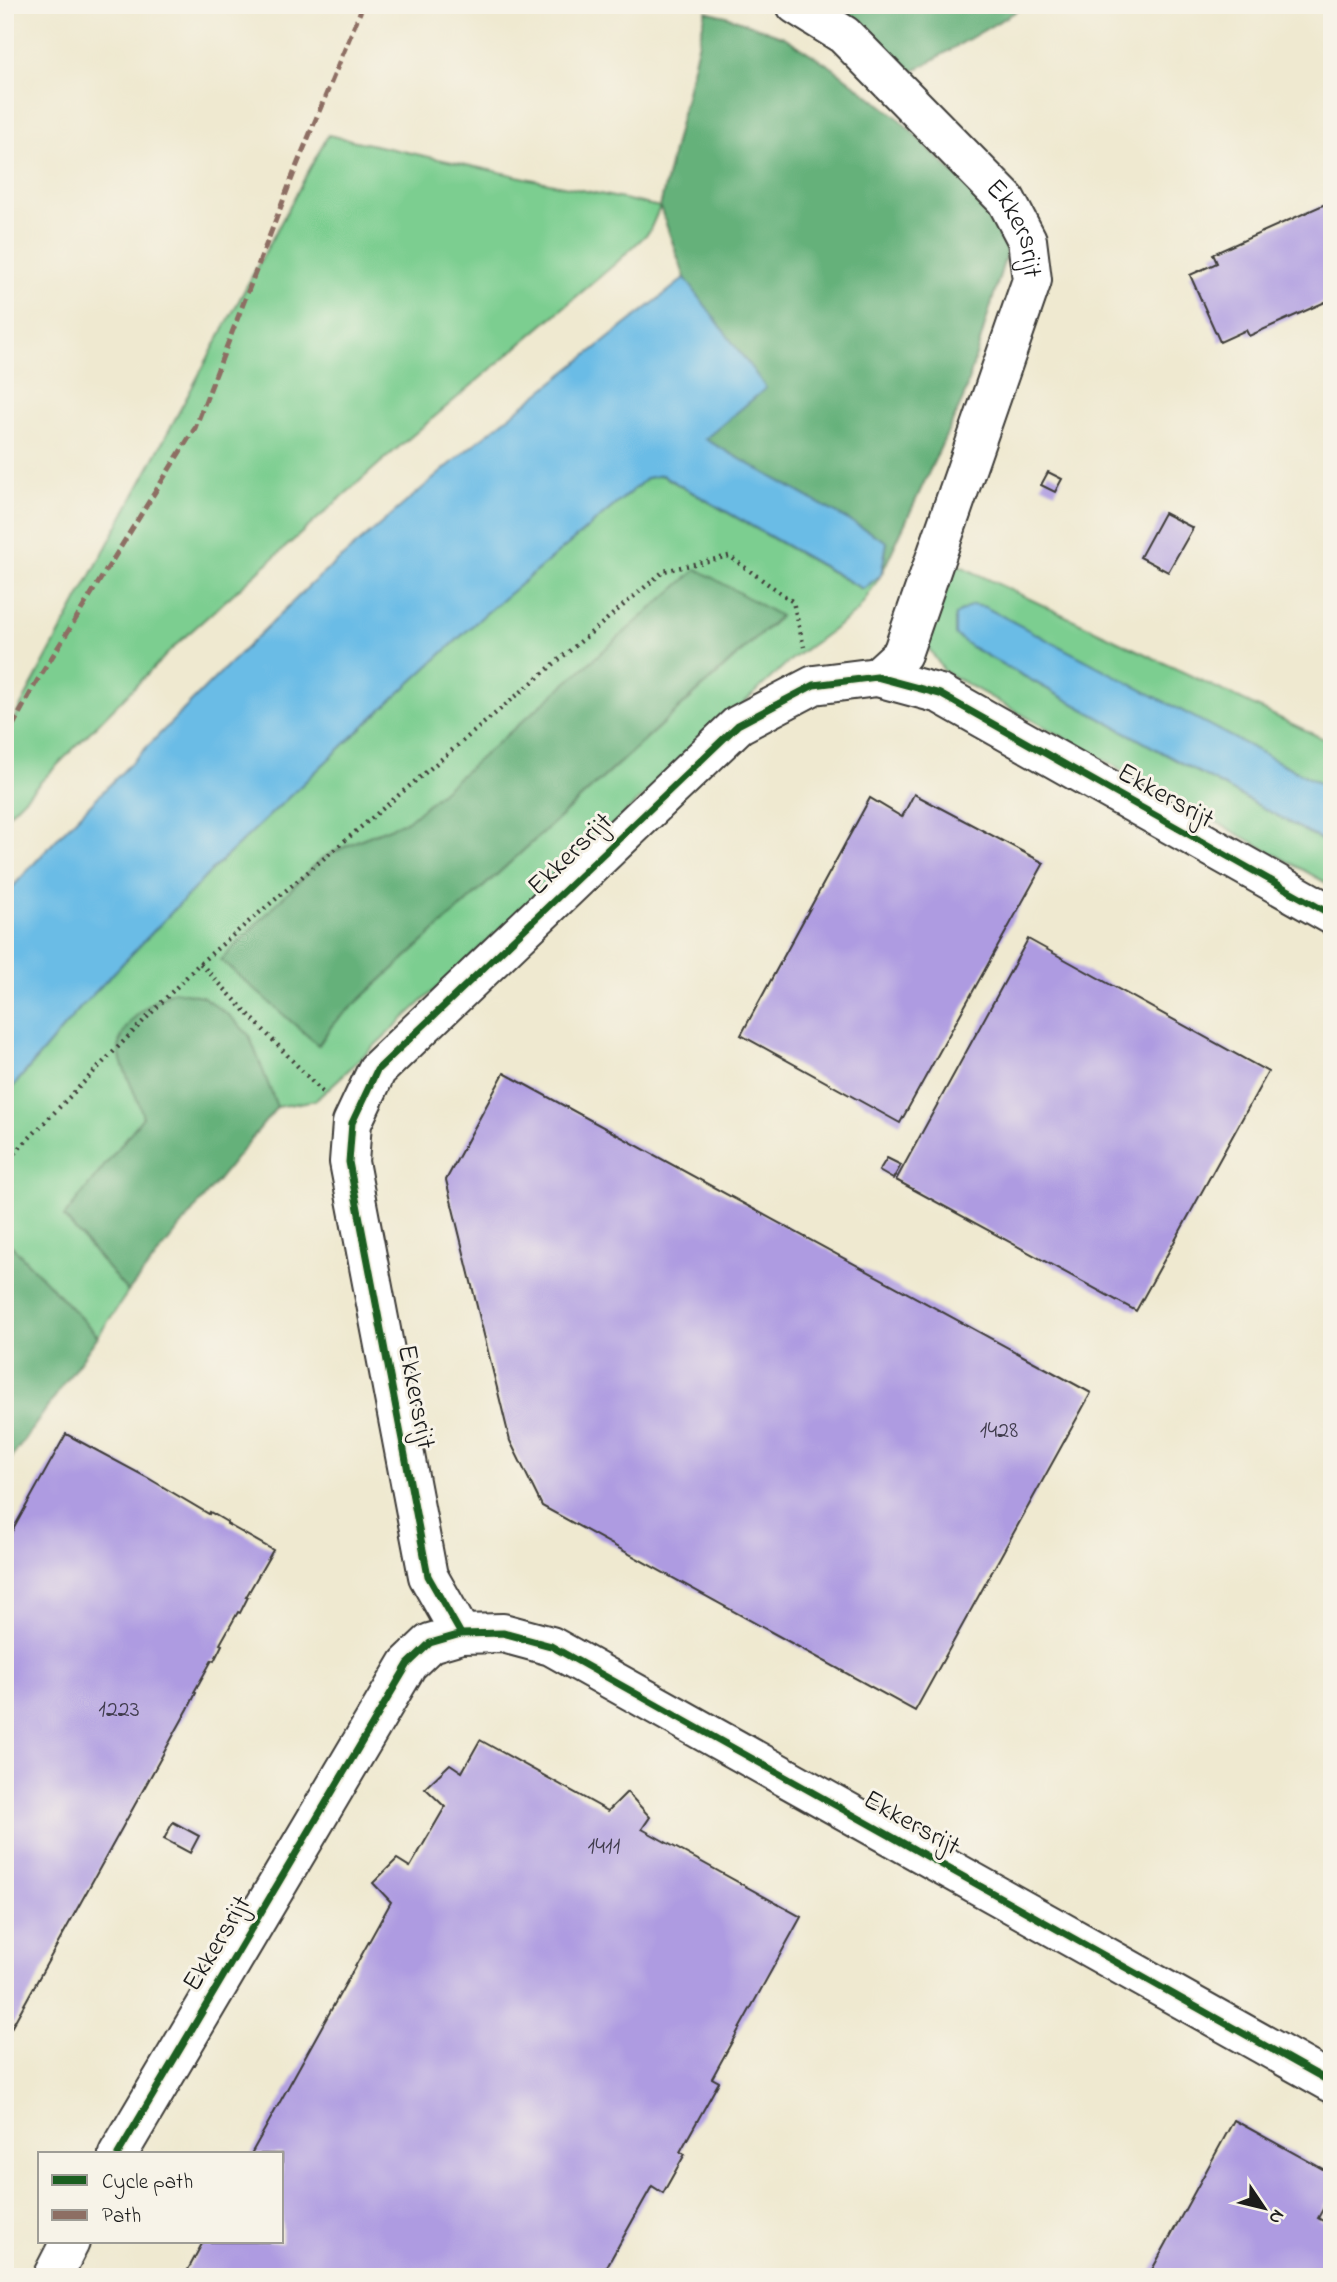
<svg xmlns="http://www.w3.org/2000/svg" width="1337" height="2282" viewBox="0 0 1337 2282" font-family="'Indie Flower',sans-serif">
<style>
.green{fill:#7cce90;stroke:#4c7556;stroke-width:2;fill-rule:evenodd}
.forest{fill:#65b17a;stroke:#40664b;stroke-width:2}
.water{fill:#6bbce6;stroke:#446c81;stroke-width:2}
.building{fill:#ae9be1}
.lines{fill:none;stroke-linecap:round;stroke-linejoin:round}
.minor-casing{stroke:#3c3b37;stroke-width:42}
.path{stroke:#3c3b37;stroke-width:4.5;stroke-dasharray:2 5;stroke-linecap:butt}
.minor{stroke:#fff;stroke-width:38}
.quiet{stroke:#8d6e63;stroke-width:5;stroke-dasharray:10 5;stroke-linecap:butt}
.cycleway-casing{stroke:#f7f3e8;stroke-width:11}
.cycleway{stroke:#1b5e20;stroke-width:7}
.labels{text-anchor:middle;dominant-baseline:central;stroke-width:6;stroke-linejoin:round;paint-order:stroke}
.number-label{font-size:24px;fill:#403c4d}
.street-label{font-size:28px;fill:#1c1c1c;stroke:#f7f3e8}
</style>
<rect width="100%" height="100%" fill="#f7f3e8"/>
<filter id="ink" filterUnits="userSpaceOnUse"><feTurbulence type="fractalNoise" baseFrequency=".0143" numOctaves="2"/><feDisplacementMap in="SourceGraphic" scale="14" xChannelSelector="R" yChannelSelector="G"/><feConvolveMatrix kernelMatrix="1 2 1 2 8 2 1 2 1" color-interpolation-filters="sRGB"/></filter>
<filter id="wash" filterUnits="userSpaceOnUse"><feTurbulence type="fractalNoise" baseFrequency=".00686" numOctaves="4" result="noise"/><feDisplacementMap in="SourceGraphic" scale="28" xChannelSelector="R" yChannelSelector="G"/><feGaussianBlur stdDeviation="1.57" result="paint"/><feColorMatrix in="noise" values="0 0 0 0 0 0 0 0 0 0 0 0 0 0 0 0 0 1.4 0 .05"/><feComposite in="paint" operator="in"/></filter>
<g filter="url(#wash)">
<rect width="100%" height="100%" fill="#efe9d0"/>
<!-- green -->
<path class="green" d="M328 135 660 207 649 232 616 263 380 463 178 643 5 818V735Z
M661 475 862 589 881 575 857 612 788 662 316 1100 277 1107 249 1035 154 1001 132 1020 119 1042 121 1059 138 1097 143 1117 64 1217 128 1292 98 1336 5 1239V1096L80 1008 212 870 372 718 484 615 647 478ZM780 617 333 1024 319 1045 221 960 322 858 359 840 408 821 448 788Z
M952 562 1332 743V790L985 608 973 648 1332 846V886L945 672 923 640Z"/>
<!-- forest -->
<path class="forest" d="M823 5H1027L909 74Z
M706 11 726 16 784 37 833 68 896 116 1001 220 1008 235 1005 258 963 399 881 575 887 542 704 439 765 388 685 278 660 207Z
M697 569 780 616 333 1024 318 1045 221 960 322 858 359 840 408 821Z
M174 991 202 996 231 1017 249 1035 277 1107 128 1292 64 1217 143 1117C138 1096 127 1080 121 1060 111 1027 149 1003 174 991Z
M5 1239 98 1336 5 1467Z"/>
<!-- water -->
<path class="water" d="M685 278 766 388 705 439 887 542 881 575 863 589 662 475 647 478 484 615 372 718 212 870 80 1008 5 1096V895L65 830 213 680 311 584 468 449Z
M972 605 985 607 1332 790V846L973 648 955 635V615Z"/>
<g id="blocks">
<!-- building -->
<path class="building" d="M1332 201V299L1249 336 1246 330 1220 342 1190 275 1217 263 1213 254Z
M1048 472 1062 479 1055 492 1041 485Z
M1164 513 1193 528 1168 572 1140 557Z
M914 794 1044 863 900 1123 741 1035 870 798 902 817Z
M1028 939 1268 1072 1136 1311 896 1180Z
M504 1073 1091 1393 915 1711 542 1506 510 1441 446 1180Z
M887 1158 901 1165 893 1179 879 1171Z
M66 1434 148 1478 209 1514 210 1512 227 1522V1524L273 1550 246 1597H248L240 1613 238 1612 220 1644 222 1645 214 1661 212 1660 194 1692 196 1693 188 1709 5 2039V1544Z
M480 1740 608 1811 627 1792 650 1817 642 1829 801 1917 712 2078 719 2082 680 2152 685 2154 663 2193 652 2186 601 2277H184L203 2242H282V2154H251L391 1902 373 1883 397 1859 410 1867 445 1807 425 1788 450 1764 462 1772Z
M173 1822 199 1836 190 1853 164 1839Z
M1234 2120 1332 2174V2193L1318 2218 1332 2226V2277H1148Z"/>
</g>
</g>
<g filter="url(#ink)">
<use href="#blocks" fill-opacity="0" stroke="#3c3b37" stroke-width="2"/>
<g class="lines">
<defs>
<g id="minor">
<path id="s1" d="M796 5 844 35 1006 200 1027 240 1032 280 902 654 877 677"/>
<path d="M461 1634 428 1576 349 1162 352 1123 377 1070 738 725 814 685 877 677 940 694 1332 915"/>
<path d="M118 2154 408 1664 430 1643 461 1634 503 1633 551 1646 1332 2083"/>
<path d="M52 2277 70 2242"/>
</g>
</defs>
<!-- minor casing -->
<use href="#minor" class="minor-casing"/>
<!-- path -->
<path class="path" d="M200 963 664 571 729 556 793 602 804 647
M5 1163 200 963 322 1092"/>
<!-- minor -->
<use href="#minor" class="minor"/>
<!-- quiet -->
<path class="quiet" d="M5 740 37 681 195 428 297 165 363 5"/>
<defs>
<path id="cycleway" d="M461 1634 428 1576 349 1162 352 1123 377 1070 738 725 814 685 877 677 940 694 1332 915
M118 2154 408 1664 430 1643 461 1634 503 1633 551 1646 1332 2083"/>
</defs>
<!-- cycleway casing -->
<use href="#cycleway" class="cycleway-casing"/>
<!-- cycleway -->
<use href="#cycleway" class="cycleway"/>
</g>
</g>
<g class="labels">
<!-- number labels -->
<g class="number-label">
<text x="999" y="1431">1428</text>
<text x="119" y="1710">1223</text>
<text x="604" y="1847">1411</text>
</g>
<!-- street labels -->
<g class="street-label">
<text stroke="none"><textPath href="#s1" startOffset="318">Ekkersrijt</textPath></text>
<text transform="translate(1165 797) rotate(29)">Ekkersrijt</text>
<text transform="translate(571 855) rotate(-44)">Ekkersrijt</text>
<text transform="translate(415 1397) rotate(79)">Ekkersrijt</text>
<text transform="translate(911 1824) rotate(29)">Ekkersrijt</text>
<text transform="translate(218 1944) rotate(-59)">Ekkersrijt</text>
</g>
</g>
<!-- margin -->
<rect width="1337" height="2282" fill="none" stroke="#f7f3e8" stroke-width="28"/>
<!-- legend -->
<rect x="38" y="2152" width="245" height="91" fill="#f7f3e8" stroke="#9f9d96" stroke-width="2"/>
<rect x="52" y="2175" width="35" height="10" fill="#1b5e20" stroke="#9f9d96" stroke-width="2"/>
<text x="102" y="2188" font-size="21" fill="#1c1c1c">Cycle path</text>
<rect x="52" y="2210" width="35" height="10" fill="#8d6e63" stroke="#9f9d96" stroke-width="2"/>
<text x="102" y="2222" font-size="21" fill="#1c1c1c">Path</text>
<!-- north arrow -->
<g transform="translate(1264 2208) rotate(125)" stroke="#f7f3e8" stroke-width="5" paint-order="stroke">
<path d="M0-5L12 26L0 18L-12 26Z" fill="#1c1c1c"/>
<text y="-10" font-size="19" font-weight="bold" text-anchor="middle" fill="#1c1c1c">N</text>
</g>
</svg>
